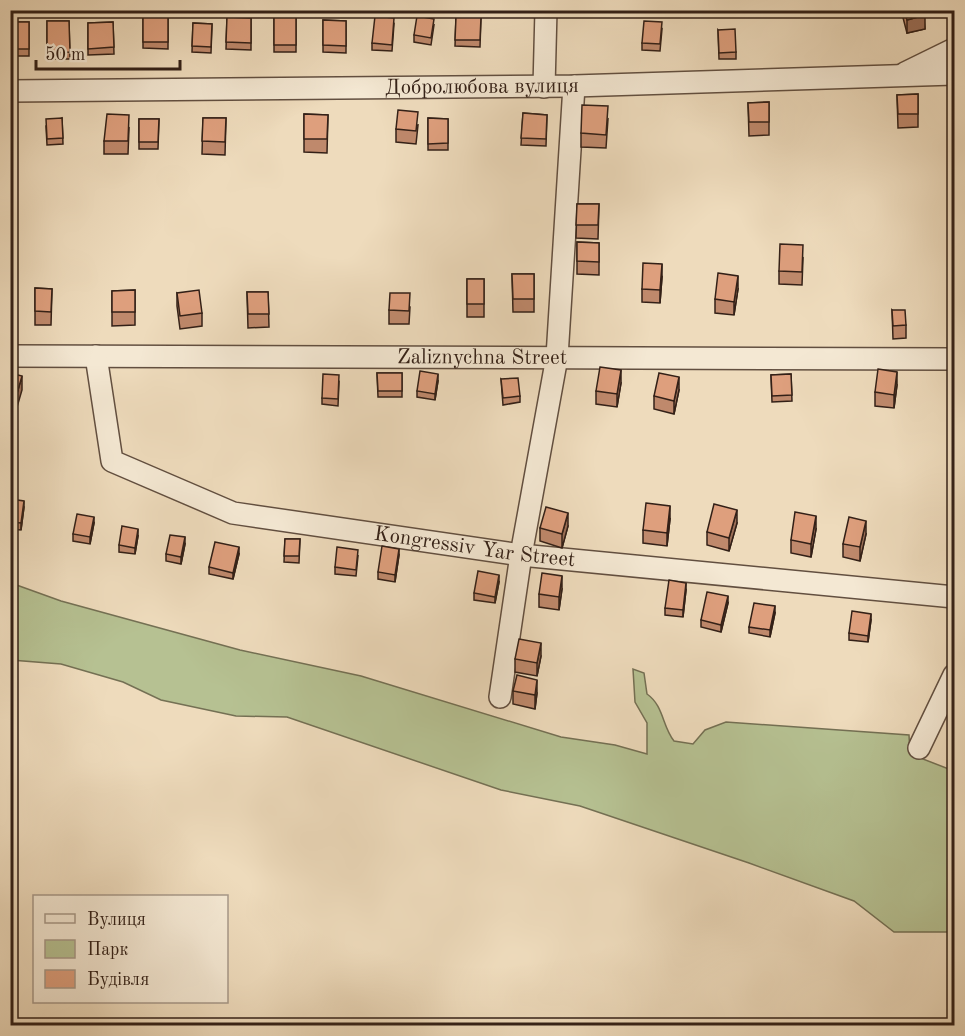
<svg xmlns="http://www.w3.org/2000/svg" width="965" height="1036" viewBox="0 0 965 1036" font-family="'Old Standard TT',serif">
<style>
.green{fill:#b6c192;stroke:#747054;stroke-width:1.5}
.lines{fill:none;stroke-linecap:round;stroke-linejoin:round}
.minor-casing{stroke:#624f40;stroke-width:24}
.minor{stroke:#f4e8d3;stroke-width:21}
.wall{fill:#bf896c;stroke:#332017;stroke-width:1.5}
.shaded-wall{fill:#9b6f58;stroke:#332017;stroke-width:1.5}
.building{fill:#de9f7d;stroke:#332017;stroke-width:1.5}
.labels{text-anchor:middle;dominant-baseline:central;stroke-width:6;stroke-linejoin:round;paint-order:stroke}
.street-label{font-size:21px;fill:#332017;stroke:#f4e8d3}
</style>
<rect width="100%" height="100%" fill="#eedbbc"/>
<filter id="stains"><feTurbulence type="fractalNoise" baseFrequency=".00333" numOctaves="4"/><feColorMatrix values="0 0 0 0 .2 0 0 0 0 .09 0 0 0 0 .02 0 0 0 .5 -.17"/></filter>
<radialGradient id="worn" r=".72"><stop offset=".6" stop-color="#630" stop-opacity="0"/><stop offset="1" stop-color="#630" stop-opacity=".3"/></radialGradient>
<!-- green -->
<path class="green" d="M11 583 61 601 240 650 361 676 561 737 615 745 647 754V723L635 702 633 669 644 673 647 694C664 706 662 726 674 741L693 744 705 730 726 722 909 735 910 754 954 771V932H894L854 901 749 863 580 806 501 790 287 717 236 716 161 700 123 682 61 664 11 660Z"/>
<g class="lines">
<defs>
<g id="minor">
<path d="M905 73 954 49"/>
<path d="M544 87 546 10"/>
<path id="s1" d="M10 91 574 86 954 74"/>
<path id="s2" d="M10 356 954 359"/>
<path id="s3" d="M96 356 112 461 233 513 521 555 954 597"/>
<path d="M500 697 521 555 557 357 574 86"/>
<path d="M919 748 954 675"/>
</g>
</defs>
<!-- minor casing -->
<use href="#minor" class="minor-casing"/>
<!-- minor -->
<use href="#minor" class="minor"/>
</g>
<!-- wall -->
<path class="wall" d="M901 10H923L925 29 907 33Z
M143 13H168V49L143 48Z
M274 16H296V52H274Z
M227 17 251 18V50L226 49Z
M456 17H481L480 47 455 46Z
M323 20 346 21V53L323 52Z
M47 21H69L70 59H47Z
M10 22H29V56H10Z
M113 22 114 54 88 55V23Z
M193 23 212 24 211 53 192 52Z
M394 24 392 51 372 50V43Z
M434 25 431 45 414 42V35Z
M662 29 660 51 642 50V43Z
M718 30 736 52V59H719Z
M918 94V127L898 128 897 95Z
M769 102V135L749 136 748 103Z
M523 113 547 115 546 146 521 145Z
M304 114 328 115 327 153 304 152Z
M62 118 63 144 47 145 46 126Z
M203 118H226L225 155 202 154Z
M428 118 448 119V150H428Z
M139 119H159L158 149H139Z
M608 119 606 148 581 147V133Z
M418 125 416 144 396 142V129Z
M129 128 128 154H104V141Z
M577 204H599L598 239 576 238Z
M577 242 599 243V275L577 274Z
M803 258 802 285 779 284V271Z
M512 274H534V312H513Z
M662 277 660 303 642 302V289Z
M467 279H484V317H467Z
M35 288 52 289 51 325H35Z
M738 289 734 315 715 313V299Z
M135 290V325L112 326V291Z
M247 292H268L269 327 248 328Z
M177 293 202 313V326L180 329 177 306Z
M410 307 409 324H389V310Z
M892 310 906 325V338L893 339Z
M377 373H402V397H378Z
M791 374 792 401 772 402 771 375Z
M501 379 520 396V402L503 405Z
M438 381 435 400 417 397V391Z
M339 382 338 406 322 404V398Z
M621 383 617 407 596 404V391Z
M897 385 894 408 875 406V392Z
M679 390 674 414 654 409V396Z
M10 499 24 507 21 530 10 529Z
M670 519 667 546 643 543V530Z
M94 523 90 544 73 541V534Z
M737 523 729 551 707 545V532Z
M568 526 562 548 540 541V528Z
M816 529 811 557 791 553V540Z
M866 534 860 561 843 557V544Z
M138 536 135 554 119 552V545Z
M285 539H300L299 563 284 562Z
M185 544 181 564 166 561V554Z
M239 554 233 579 209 574V567Z
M399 555 395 582 378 579V572Z
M358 556 356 576 335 574V567Z
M499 582 495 603 474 600V593Z
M562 589 559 610 539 607V594Z
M686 590 683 617 665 615V608Z
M728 603 721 632 701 627V620Z
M775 613 770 637 749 633V627Z
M871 620 868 642 849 640V633Z
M541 656 537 676 515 672V659Z
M513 691 537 693 535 709 513 704Z"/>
<!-- shaded-wall -->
<path class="shaded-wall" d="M925 15V29L907 33V20Z
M662 264V277L660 303V290Z
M738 276V289L734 315V302Z
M621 370V383L617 407V394Z
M897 372V385L894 408V395Z
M438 374V381L435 400V394Z
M22 376V390L10 431V418Z
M679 377V390L674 414V401Z
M24 501V507L21 530V523Z
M670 506V519L667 546V533Z
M737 510V523L729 551V538Z
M568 513V526L562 548V534Z
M816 516V529L811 557V544Z
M94 517V523L90 544V537Z
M866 521V534L860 561V547Z
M138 529V536L135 554V548Z
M185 537V544L181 564V557Z
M239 547V554L233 579V573Z
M399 549V555L395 582V575Z
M499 575V582L495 603V597Z
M562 576V589L559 610V597Z
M686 583V590L683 617V610Z
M728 596V603L721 632V625Z
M775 606V613L770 637V630Z
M871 614V620L868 642V636Z
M541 643V656L537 676V663Z
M537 680V693L535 709V695Z"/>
<!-- building -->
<path class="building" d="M904 10H923L925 15 907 20Z
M143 13H168V42H143Z
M274 16H296V45H274Z
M375 16 394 18 392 45 372 43Z
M417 16 434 19 431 38 414 35Z
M227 17 251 18V43L226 42Z
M456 17H481L480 40H455Z
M323 20 346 21V46L323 45Z
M47 21H69L70 52 47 53Z
M644 21 662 22 660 44 642 43Z
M10 22H29V49H10Z
M113 22 114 47 88 49V23Z
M193 23 212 24 211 47 192 46Z
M735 29 736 52 719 53 718 30Z
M918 94V114H898L897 95Z
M769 102V122H749L748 103Z
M582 105 608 106 606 135 581 133Z
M398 110 418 112 416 131 396 129Z
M523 113 547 115 546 139 521 138Z
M107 114 129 115 128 141H104Z
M304 114 328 115 327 139H304Z
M62 118 63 138 47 139 46 119Z
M203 118H226L225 142 202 141Z
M428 118 448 119V143L428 144Z
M139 119H159L158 142H139Z
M577 204H599L598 225H576Z
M577 242 599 243V262L577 261Z
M780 244 803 245 802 272 779 271Z
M643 263 662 264 660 290 642 289Z
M718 273 738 276 734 302 715 299Z
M512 274H534V299H513Z
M467 279H484V304H467Z
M35 288 52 289 51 312 35 311Z
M135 290V312H112V291Z
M199 290 202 313 180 316 177 293Z
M247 292H268L269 314H248Z
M390 293H410L409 311 389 310Z
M892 310H905L906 325 893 326Z
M600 367 621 370 617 394 596 391Z
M878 369 897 372 894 395 875 392Z
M420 371 438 374 435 394 417 391Z
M10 373 22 376 10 418Z
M377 373H402V391H378Z
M659 373 679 377 674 401 654 396Z
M323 374 339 375 338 399 322 398Z
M791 374 792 395 772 396 771 375Z
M518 378 520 396 503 398 501 379Z
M10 499 24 501 21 523 10 522Z
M646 503 670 506 667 533 643 530Z
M714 504 737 510 729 538 707 532Z
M546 507 568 513 562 534 540 528Z
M795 512 816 516 811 544 791 540Z
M77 514 94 517 90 537 73 534Z
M849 517 866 521 860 547 843 544Z
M122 526 138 529 135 548 119 545Z
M170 535 185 537 181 557 166 554Z
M285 539H300L299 556H284Z
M215 542 239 547 233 573 209 567Z
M382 546 399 549 395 575 378 572Z
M337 547 358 550 356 570 335 567Z
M478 571 499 575 495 597 474 593Z
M542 573 562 576 559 597 539 594Z
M669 580 686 583 683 610 665 608Z
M707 592 728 596 721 625 701 620Z
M754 603 775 606 770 630 749 627Z
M852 611 871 614 868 636 849 633Z
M519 639 541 643 537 663 515 659Z
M517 675 537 680 535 695 513 691Z"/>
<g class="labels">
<!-- street labels -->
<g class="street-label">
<text stroke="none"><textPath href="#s1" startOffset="472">Добролюбова вулиця</textPath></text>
<text stroke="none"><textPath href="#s2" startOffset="472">Zaliznychna Street</textPath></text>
<text stroke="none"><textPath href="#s3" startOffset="482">Kongressiv Yar Street</textPath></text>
</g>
</g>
<!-- margin -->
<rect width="965" height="1036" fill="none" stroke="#eedbbc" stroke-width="36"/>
<rect x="12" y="12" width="941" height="1012" fill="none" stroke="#332017" stroke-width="3"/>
<rect x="18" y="18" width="929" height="1000" fill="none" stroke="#332017" stroke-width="1.5"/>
<!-- legend -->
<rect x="33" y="895" width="195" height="108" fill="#f4e8d3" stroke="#a79888" stroke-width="1.5"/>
<rect x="45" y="914" width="30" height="9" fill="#f4e8d3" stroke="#a79888" stroke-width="1.5"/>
<text x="87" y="925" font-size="18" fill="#332017">Вулиця</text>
<rect x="45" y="940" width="30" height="18" fill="#b6c192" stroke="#a79888" stroke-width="1.5"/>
<text x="87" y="955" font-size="18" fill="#332017">Парк</text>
<rect x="45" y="970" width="30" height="18" fill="#de9f7d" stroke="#a79888" stroke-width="1.5"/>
<text x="87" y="985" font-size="18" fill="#332017">Будівля</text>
<!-- scale -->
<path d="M36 60v9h144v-9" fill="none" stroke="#332017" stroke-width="3"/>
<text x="45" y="60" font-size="18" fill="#332017" stroke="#f4e8d3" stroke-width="4.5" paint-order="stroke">50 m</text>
<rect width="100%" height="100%" filter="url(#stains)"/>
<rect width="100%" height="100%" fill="url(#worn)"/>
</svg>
